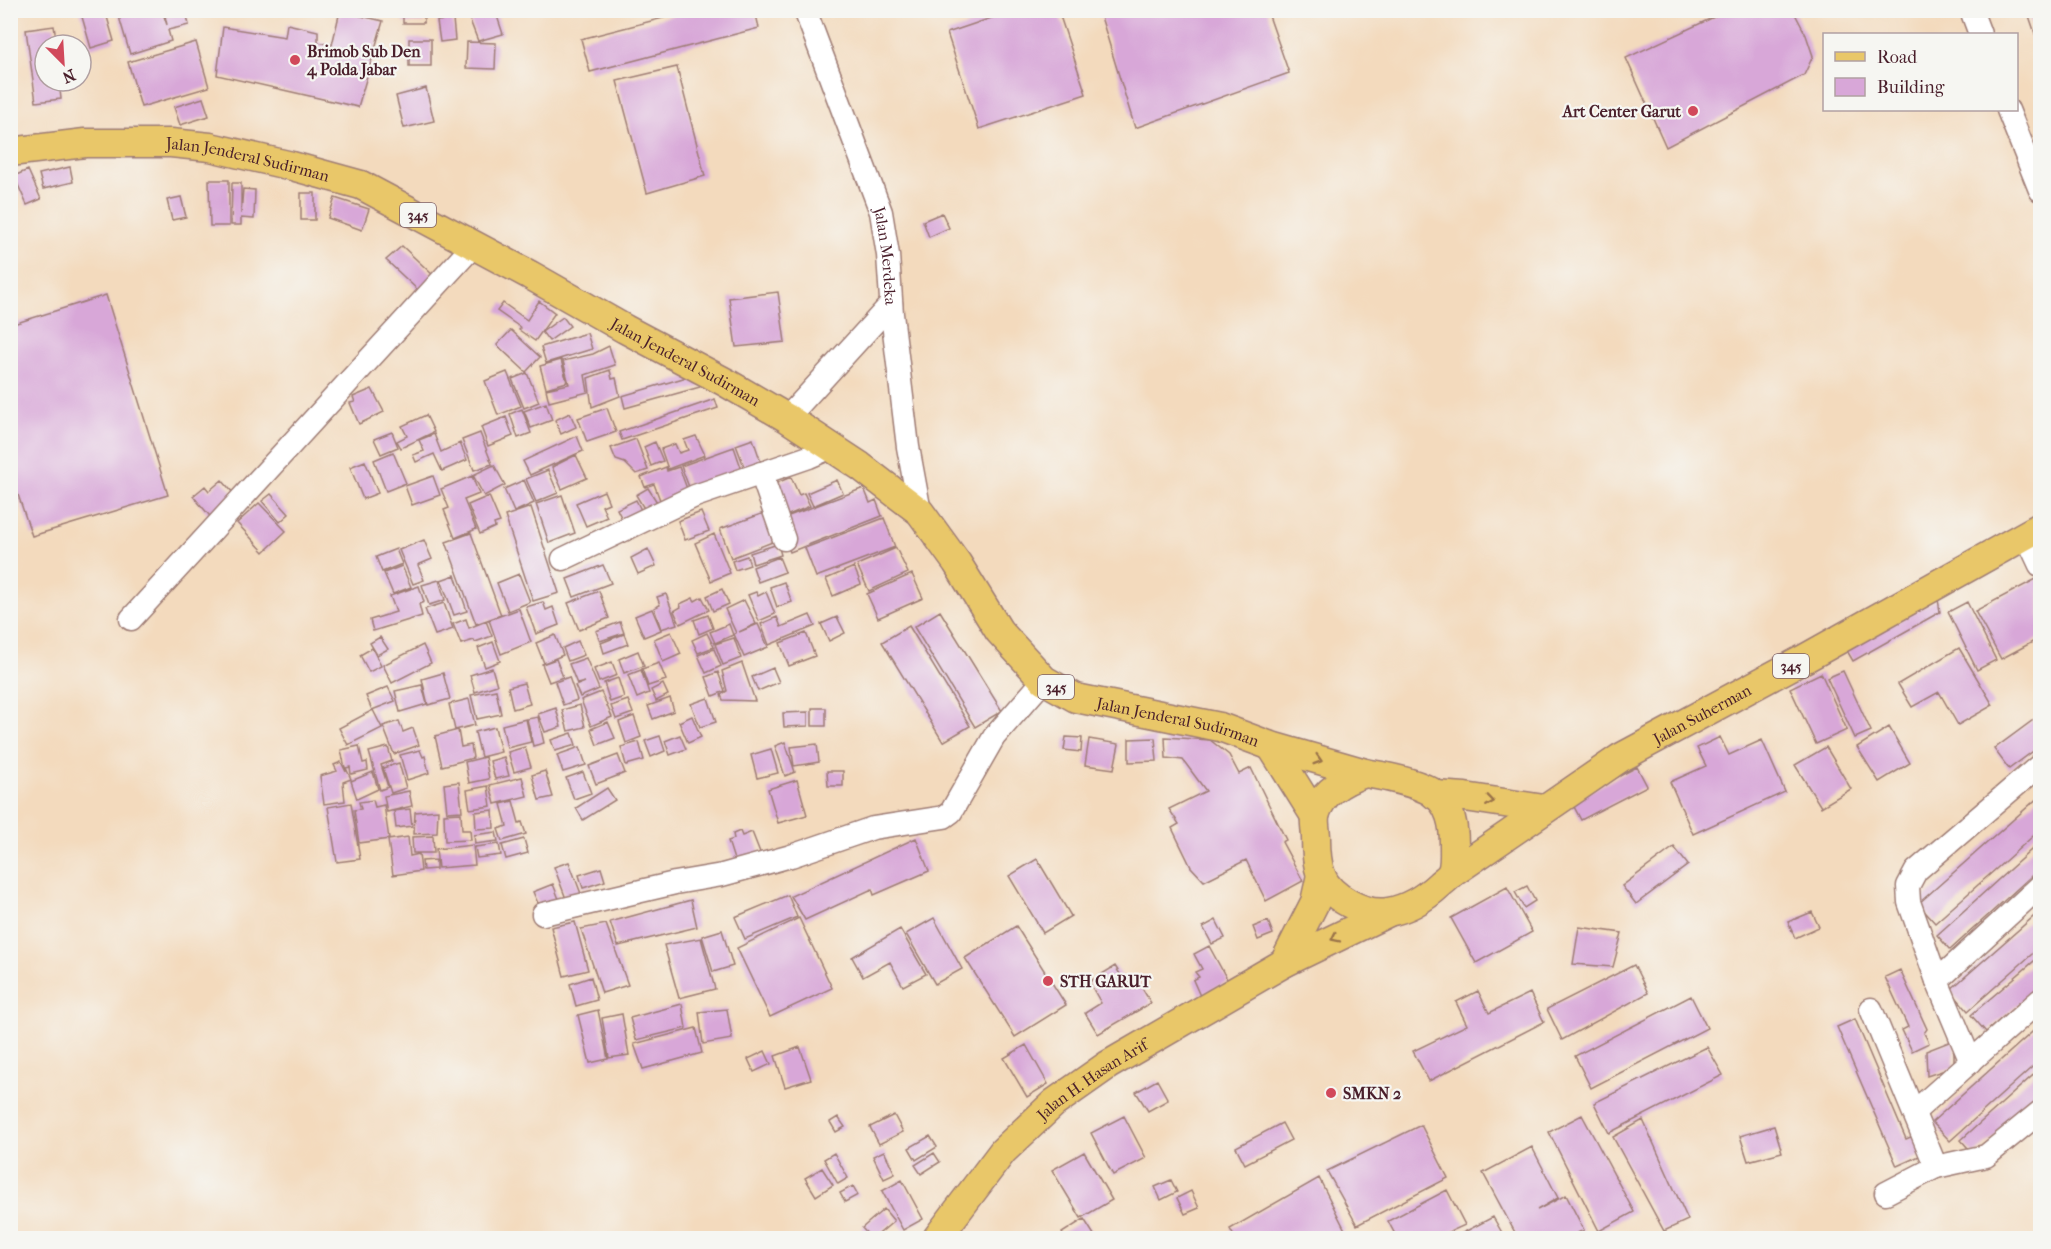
<svg xmlns="http://www.w3.org/2000/svg" width="2051" height="1249" viewBox="0 0 2051 1249" font-family="'IM FELL French Canon',serif">
<style>
.building{fill:#d8a7d8}
.lines{fill:none;stroke-linecap:round;stroke-linejoin:round}
.minor-casing{stroke:#9e7c74;stroke-width:25}
.major-casing{stroke:#9e7c74;stroke-width:31}
.minor{stroke:#fff;stroke-width:22}
.major{stroke:#e9c769;stroke-width:28}
.oneway{stroke:#9a734a}
.poi-dot{fill:#d1495b;stroke:#f6f6f2;stroke-width:2}
.labels{text-anchor:middle;dominant-baseline:central;stroke-width:4.5;stroke-linejoin:round;paint-order:stroke}
.shield{fill:#f6f6f2;stroke:#7e6067;stroke-width:1.5}
.shield-label{font-size:15px;font-weight:bold;fill:#4a1f2b}
.poi-label{font-size:16px;font-weight:bold;fill:#4a1f2b;stroke:#f6f6f2;text-anchor:start}
.street-label{font-size:16px;fill:#4a1f2b;stroke:#f6f6f2}
</style>
<rect width="100%" height="100%" fill="#f6f6f2"/>
<filter id="ink" filterUnits="userSpaceOnUse"><feTurbulence type="fractalNoise" baseFrequency=".0167" numOctaves="2"/><feDisplacementMap in="SourceGraphic" scale="12" xChannelSelector="R" yChannelSelector="G"/><feConvolveMatrix kernelMatrix="1 2 1 2 8 2 1 2 1" color-interpolation-filters="sRGB"/></filter>
<filter id="wash" filterUnits="userSpaceOnUse"><feTurbulence type="fractalNoise" baseFrequency=".008" numOctaves="4" result="noise"/><feDisplacementMap in="SourceGraphic" scale="24" xChannelSelector="R" yChannelSelector="G"/><feGaussianBlur stdDeviation="1.35" result="paint"/><feColorMatrix in="noise" values="0 0 0 0 0 0 0 0 0 0 0 0 0 0 0 0 0 1.4 0 .05"/><feComposite in="paint" operator="in"/></filter>
<g filter="url(#wash)">
<rect width="100%" height="100%" fill="#f3dabd"/>
<g id="blocks">
<!-- building -->
<path class="building" d="M80 10H105L114 41 91 48Z
M117 10H162L167 25 165 16 186 11 189 25 168 30 171 41 130 54Z
M403 10H424V23H403Z
M466 10H512V11L497 16 503 34 478 41Z
M694 10H755L759 28 590 72 581 39Z
M1015 10H1058L1086 94 979 129 947 33Z
M1099 10H1267L1289 73 1135 128Z
M1729 10H1793L1806 35 1813 56 1804 75 1666 147 1626 58Z
M2027 10H2040V48Z
M340 11 383 21 358 107 217 75 223 27 285 37 287 24 318 31V42L332 45Z
M453 19 455 40 440 42 437 21Z
M54 26 57 45H45V81H59L61 99 36 102 26 30Z
M409 39H431V66H409Z
M196 42 209 87 141 107 128 62Z
M467 42 496 43 495 69 466 68Z
M677 67 705 176 647 193 617 81Z
M426 88 434 121 404 128 396 96Z
M203 98 209 116 180 125 174 107Z
M70 167 73 182 43 189 39 174Z
M28 170 41 199 27 205 14 176Z
M209 180H229V226H210Z
M232 183H241V214L243 189 255 190 254 219 241 218V225H231Z
M301 193H315V220H301Z
M181 197 186 217 172 220 167 200Z
M335 198 369 209 362 230 328 218Z
M942 213 949 228 929 237 923 221Z
M402 246 434 276 420 292 386 260Z
M778 292 785 342 736 347 729 298Z
M106 295 168 495 32 536 10 471V325Z
M539 301 555 313 535 341 519 330 521 328 497 311 503 303 527 320Z
M563 317 570 326 549 341 542 332Z
M511 330 540 357 526 372 497 345Z
M587 333 592 349 546 363 541 347Z
M609 346 615 365 585 375 588 392 549 402 546 389 569 384 563 361 593 354Z
M561 360 567 382 546 388 540 366Z
M610 370 612 379 616 378 620 396 592 407 588 378Z
M507 372 521 406 498 415 485 381Z
M527 373 539 402 524 408 512 379Z
M697 374 700 387 625 408 622 396Z
M372 389 384 412 359 424 350 403 355 402 353 397Z
M715 399 718 408 622 440 619 432Z
M546 403 552 420 531 428 524 411Z
M607 408 616 432 587 442 578 418Z
M522 409 531 433 518 438 510 414Z
M570 413 576 427 561 434 555 420Z
M426 415 434 432 401 448 397 441 407 436 402 426Z
M506 417 513 436 488 446 481 427Z
M392 432 398 447 381 454 374 439Z
M480 433 492 464 474 470 462 440Z
M434 434 441 452 460 443 467 460 442 471 434 454 416 462 413 455 424 451 419 440Z
M577 436 583 451 530 475 523 461Z
M696 436 705 455 668 469 661 449 675 444 679 453 688 450 684 440Z
M636 439 648 470 636 474 625 463 616 460 611 448Z
M753 439 764 471 748 477 736 445Z
M655 442 663 461 651 466 644 447Z
M734 447 744 476 692 495 681 466Z
M393 452 406 483 386 491 374 460Z
M576 455 587 478 562 489 552 467Z
M365 461 378 493 363 499 350 467Z
M494 465 505 485 484 496 473 475Z
M666 467 667 471 679 467 690 497 663 508 654 484 645 487 641 477Z
M548 470 558 493 536 502 526 479Z
M433 476 440 495 412 505 405 486Z
M472 476 479 494 464 500 476 529 455 538 444 510 449 508 441 489Z
M791 477 799 495 804 493 810 506 786 516 772 485Z
M222 480 239 500 214 521 193 496 205 486 209 491Z
M524 480 534 503 514 512 504 489Z
M837 480 843 493 813 506 807 493Z
M648 488 662 510 649 517 636 495Z
M864 488 870 503 876 500 882 516 790 552 778 520Z
M604 491 609 503 602 506 607 517 586 526 576 503Z
M271 494 289 514 280 522 262 501Z
M562 495 575 533 549 543 536 504Z
M489 496 500 522 494 524 495 527 480 534 468 505Z
M636 500 645 518 626 527 617 509Z
M259 503 286 531 264 552 237 523Z
M531 507 559 593 533 601 505 516Z
M701 512 709 531 685 540 678 521Z
M764 513 775 541 731 558 720 529Z
M884 518 895 547 816 577 805 548Z
M471 533 501 615 476 624 446 542Z
M714 534 730 573 711 581 695 543Z
M424 540 432 559 418 565 424 580 413 584 399 550Z
M778 544 781 555 753 564 750 553Z
M896 548 908 573 869 591 857 565Z
M396 549 402 564 382 572 376 557Z
M648 549 656 566 638 574 631 558Z
M747 556 750 565 735 570 732 561Z
M779 557 785 572 758 582 753 567Z
M603 565 611 583 574 597 567 579Z
M402 566 411 587 393 594 384 573Z
M854 567 861 584 833 596 826 579Z
M519 574 530 602 508 611 497 583Z
M912 574 923 598 878 618 867 594Z
M455 575 467 611 454 615 441 580Z
M2040 577V638L2001 659 1975 611Z
M439 580 445 600 429 605 422 585Z
M784 582 792 602 777 607 770 587Z
M419 586 424 602 419 604 422 616 373 631 370 620 396 612 390 596Z
M722 589 729 604 713 611 707 596Z
M599 591 609 618 579 630 568 603Z
M756 592 758 596 766 592 775 614 759 621 748 595Z
M666 594 677 624 661 629 654 608 660 605 657 597Z
M702 597 709 610 680 624 674 611 681 607 680 604 693 598 695 601Z
M1938 599 1940 612 1853 661 1846 649Z
M744 600 756 624 739 632 758 624 768 647 744 657 734 634 736 633 725 609Z
M543 602 546 610 553 607 559 625 536 634 526 607Z
M1967 602 1996 660 1977 670 1948 612Z
M444 603 453 629 435 635 425 609Z
M519 609 531 642 501 654 489 620Z
M652 609 661 630 644 637 635 616Z
M940 611 1002 711 975 727 914 627Z
M708 615 713 628 699 634 694 620Z
M810 615 815 626 769 645 761 624 777 617 781 627Z
M837 617 845 633 829 641 821 624Z
M466 619 469 628 486 621 492 636 475 642 474 640 461 644 453 624Z
M620 622 624 633 600 641 596 631Z
M729 624 733 635 715 643 710 632Z
M909 626 970 726 943 742 882 642Z
M671 632 681 654 663 662 654 639Z
M707 633 714 647 698 653 692 640Z
M806 633 815 656 789 666 780 643Z
M624 634 628 644 604 653 601 643Z
M555 635 563 655 544 663 536 643Z
M380 637 388 649 377 655 370 643Z
M734 638 741 658 723 665 715 644Z
M578 641 584 655 568 661 563 648Z
M493 642 500 661 485 667 478 648Z
M423 645 431 663 392 683 383 665Z
M372 648 381 666 369 672 360 655Z
M1959 648 1993 705 1958 725 1939 692 1912 707 1898 684Z
M714 649 721 666 706 673 698 655Z
M638 651 644 666 624 673 619 659Z
M586 658 599 689 580 697 575 686 585 682 577 684 569 664Z
M556 659 563 677 549 682 542 664Z
M612 662 617 675 599 682 594 669Z
M659 663 666 680 648 686 642 669Z
M742 663 755 701 723 700 721 695 727 691 722 671Z
M492 668 497 685 475 692 470 675Z
M773 668 779 682 758 691 752 677Z
M641 670 649 693 637 698 628 675Z
M1843 671 1871 731 1855 738 1827 678Z
M718 672 725 691 713 696 706 677Z
M443 673 450 699 428 705 422 679Z
M1821 673 1847 730 1816 744 1790 688Z
M569 677 577 700 563 705 555 682Z
M618 678 624 697 610 702 604 683Z
M524 683 530 704 513 709 508 687Z
M663 684 668 695 656 701 651 690Z
M422 685 427 704 400 712 395 691Z
M388 687 395 701 372 710 366 696Z
M496 690 501 714 477 719 471 695Z
M601 692 612 717 591 726 581 700Z
M670 698 674 711 653 719 648 706Z
M708 698 716 722 700 727 691 704Z
M469 699 475 725 455 730 449 704Z
M628 700 633 713 616 719 611 706Z
M580 705 585 727 568 731 562 710Z
M556 708 561 727 545 732 538 714Z
M812 708H826V726H812Z
M373 710 382 728 348 745 339 728Z
M808 712V726L784 727 783 713Z
M2040 715V746L2009 769 1994 749Z
M634 716 641 737 626 743 619 722Z
M692 716 701 737 688 743 679 722Z
M538 717 544 743 533 746 527 719Z
M526 719 531 742 507 748 502 725Z
M399 721 403 732 413 728 419 745 394 754 383 726Z
M608 722 615 738 597 745 591 729Z
M495 727 501 752 481 757 475 732Z
M1889 727 1910 763 1879 782 1857 747Z
M458 730 461 747 471 745 473 758 442 766 435 736Z
M572 733 576 745 555 751 551 740Z
M680 735 686 749 670 755 665 741Z
M660 736 665 751 651 757 645 741Z
M1066 737 1082 738 1081 752 1064 750Z
M1165 737 1210 740 1229 755 1239 774 1251 768 1286 840 1282 842 1303 881 1266 901 1246 860 1204 881 1191 867 1172 828 1179 824 1169 809 1206 791 1183 760 1166 758Z
M1720 737 1729 755 1762 740 1785 792 1693 834 1670 782 1706 766 1697 748Z
M1155 738 1157 761 1129 762V739Z
M1089 739 1119 744 1114 769 1085 765Z
M639 742 644 760 626 765 621 747Z
M785 742 795 772 785 776 775 746Z
M817 744 819 762 794 766 791 747Z
M359 746 363 763 367 762 368 770 351 774 350 767 346 768 351 779 343 782 345 801 324 804 320 776 337 771 334 765 341 762 346 772 341 750Z
M388 747 392 761 381 765 388 787 380 790 369 752Z
M525 747 531 767 514 772 508 752Z
M580 747 586 765 563 772 557 755Z
M1826 747 1851 789 1821 807 1795 765Z
M771 749 778 773 757 778 751 755Z
M420 750 423 757 425 756 429 773 407 780 400 755Z
M618 755 625 773 596 784 589 766Z
M485 757 489 779 469 783 465 762Z
M504 757 509 776 495 779 490 761Z
M399 763 406 788 391 793 383 768Z
M1637 767 1647 786 1581 820 1571 801Z
M545 771 553 797 539 800 532 775Z
M827 771H843V786H828Z
M373 772 378 789 357 799 351 781Z
M583 772 591 793 574 799 566 778Z
M522 777 527 796 495 804 490 785Z
M797 780 807 815 778 823 768 789Z
M459 782 462 811 447 812 444 784Z
M488 786 491 806 470 809 467 790Z
M607 788 615 800 583 820 576 808Z
M409 791 412 806 387 812 384 796Z
M2040 796V830L1935 923 1918 904Z
M373 800 375 807 384 805 389 839 359 843 354 810 361 809 359 802Z
M513 801 519 823 522 822 526 834 502 841 498 829 507 826 501 804Z
M351 803 360 859 337 862 328 807Z
M410 809 412 826 396 828 394 811Z
M438 810 437 833 414 834 415 812Z
M493 810 494 828 476 829 475 812Z
M461 813 462 830H470L471 840 445 841 444 814Z
M740 831 742 836 752 832 763 860 737 869 728 841 734 839 733 834Z
M496 832 498 841 475 844 474 835Z
M433 836 434 853H413L412 837Z
M408 837 410 856 419 854 421 871 393 875 388 840Z
M916 838 929 871 874 895 872 889 805 920 791 896Z
M524 839 528 853 506 859 502 845Z
M2040 842V868L1950 950 1937 935Z
M499 844 501 855 477 858 475 847Z
M473 845 475 865 438 868 436 849Z
M1674 847 1688 865 1636 904 1622 886Z
M1037 859 1071 916 1043 933 1009 876Z
M436 860V869L423 870 422 861Z
M569 862 583 899 568 904 554 867Z
M601 868 605 881 583 888 579 875Z
M553 884 561 904 542 912 533 892Z
M1527 886 1535 901 1524 908 1515 892Z
M1507 887 1532 932 1476 963 1451 918Z
M788 895 797 917 745 939 735 917Z
M691 900 697 927 618 946 610 922Z
M2040 911V947L1968 1011 1950 990Z
M1812 912 1819 927 1795 938 1788 922Z
M799 918 832 988 770 1017 737 948Z
M934 918 962 969 935 984 906 934Z
M1216 920 1225 938 1212 944 1203 927Z
M1268 921 1273 934 1258 940 1253 927Z
M575 922 588 970 564 976 551 927Z
M606 924 628 985 602 993 581 929Z
M1016 926 1066 1005 1015 1037 965 958Z
M1579 927 1622 933 1613 967 1573 964Z
M900 929 926 974 903 986 890 962 863 977 852 957Z
M722 930 733 966 713 972 702 936Z
M701 938 715 989 679 998 664 945Z
M1209 946 1228 981 1200 996 1193 980 1199 977 1195 972 1202 969 1194 954Z
M2040 956V985L1986 1032 1971 1015Z
M1634 965 1648 993 1562 1040 1547 1009Z
M1115 966 1126 984 1136 978 1151 1003 1098 1034 1085 1013 1101 1003 1089 982Z
M1900 970 1927 1029 1924 1033 1929 1043 1912 1051 1902 1030 1908 1027 1885 977Z
M591 977 597 1000 576 1006 570 984Z
M1478 991 1489 1013 1530 993 1544 1022 1429 1081 1413 1051 1467 1025 1456 1002Z
M1691 996 1707 1028 1591 1088 1575 1056Z
M682 1004 686 1028 636 1040 630 1018Z
M727 1009 732 1039 703 1044 699 1012Z
M598 1010 608 1059 590 1063 578 1015Z
M622 1014 629 1055 609 1058 602 1018Z
M1855 1019 1906 1139 1918 1134 1926 1153 1897 1166 1837 1027Z
M2040 1025V1060L1950 1141 1932 1122Z
M696 1028 702 1053 643 1069 634 1044Z
M1954 1040V1067L1927 1076 1926 1051Z
M1026 1045 1048 1084 1027 1097 1004 1058Z
M800 1047 811 1079 785 1087 775 1056Z
M1707 1047 1723 1075 1609 1133 1594 1103Z
M765 1051 771 1064 754 1072 748 1059Z
M2040 1069V1097L1974 1155 1961 1140Z
M1157 1080 1168 1100 1148 1111 1136 1092Z
M894 1115 903 1132 879 1144 870 1127Z
M1582 1115 1634 1212 1599 1231 1549 1132Z
M1124 1116 1146 1158 1113 1175 1091 1133Z
M838 1117 845 1127 836 1132 830 1122Z
M1643 1120 1688 1220 1664 1231 1613 1137Z
M1282 1123 1291 1140 1245 1164 1236 1147Z
M1421 1125 1448 1178 1357 1225 1327 1171Z
M1774 1126 1782 1152 1748 1161 1740 1136Z
M930 1136 937 1147 916 1160 909 1148Z
M1532 1147 1558 1198 1537 1210 1566 1195 1584 1230 1567 1238H1518L1483 1173Z
M884 1151 895 1174 884 1179 873 1156Z
M1084 1152 1112 1200 1081 1218 1052 1170Z
M834 1153 848 1178 838 1184 824 1159Z
M934 1153 940 1162 921 1174 915 1165Z
M822 1168 833 1185 816 1196 805 1178Z
M1319 1178 1345 1230 1330 1238H1235L1230 1229Z
M902 1180 923 1219 903 1230 882 1191Z
M1171 1180 1177 1192 1161 1200 1155 1187Z
M853 1186 858 1195 845 1202 840 1193Z
M1447 1190 1465 1225 1447 1233 1450 1238H1397L1388 1221Z
M1191 1191 1199 1208 1185 1214 1177 1198Z
M884 1209 894 1221 874 1238H871L862 1228Z
M1493 1217 1505 1238H1453Z
M1084 1219 1096 1238H1065L1062 1233Z
M1603 1232 1606 1238H1588Z"/>
</g>
</g>
<g filter="url(#ink)">
<use href="#blocks" fill-opacity="0" stroke="#9e7c74" stroke-width="1.5"/>
<g class="lines">
<defs>
<g id="minor">
<path id="s1" d="M805 10 881 212 888 255 892 314 908 447 920 512"/>
<path d="M1971 10 1980 34"/>
<path d="M2008 110 2040 190"/>
<path d="M787 418 891 304"/>
<path d="M761 473 784 539"/>
<path d="M2026 535 2040 565"/>
<path d="M563 559 695 496 809 457 832 447"/>
<path d="M131 619 473 246"/>
<path d="M543 914 675 883 722 875 791 856 873 828 944 817 951 812 994 737 1044 680"/>
<path d="M1937 981 2040 886"/>
<path d="M1871 1009 1936 1167 1986 1156 2040 1112"/>
<path d="M1971 1062 1937 981 1909 902 1908 886 1916 871 2040 765"/>
<path d="M1914 1112 2040 1000"/>
<path d="M1886 1193 1936 1167"/>
</g>
<g id="major">
<path id="s2" d="M10 152 85 143H171L210 147 292 166 361 185 530 275 625 329 725 382 787 418 860 466 920 512 957 563 999 631 1044 680 1076 698 1220 727 1271 746 1365 773"/>
<path d="M1271 746 1315 816"/>
<path d="M1365 773C1384 776 1419 783 1435 794 1450 805 1454 826 1454 844 1454 852 1455 868 1450 875 1448 878 1443 881 1440 884 1426 897 1407 909 1388 912 1365 916 1329 897 1321 875 1317 864 1316 850 1316 838 1316 831 1314 822 1315 816 1321 792 1344 780 1365 773Z"/>
<path d="M1435 795 1465 797 1544 809"/>
<path id="s3" d="M1451 874 1620 758 1804 659 2040 527"/>
<path d="M1284 963 1315 902 1321 875"/>
<path id="s4" d="M937 1238 1003 1151 1054 1103 1108 1065 1284 963 1387 913"/>
</g>
</defs>
<!-- minor casing -->
<use href="#minor" class="minor-casing"/>
<!-- major casing -->
<use href="#major" class="major-casing"/>
<!-- minor -->
<use href="#minor" class="minor"/>
<!-- major -->
<use href="#major" class="major"/>
</g>
<!-- one-way arrows -->
<defs><path id="oneway-chevron" d="M-2-3.5L2.5 0L-2 3.5" fill="none" stroke-width="1.6" stroke-linecap="round" stroke-linejoin="round" transform="scale(1.5)"/></defs>
<g class="oneway">
<use href="#oneway-chevron" transform="translate(1318 760) rotate(17)"/>
<use href="#oneway-chevron" transform="translate(1490 801) rotate(8)"/>
<use href="#oneway-chevron" transform="translate(1335 938) rotate(154)"/>
</g>
</g>
<!-- markers -->
<g class="poi-dot">
<circle cx="295" cy="60" r="6"/>
<circle cx="1693" cy="111" r="6"/>
<circle cx="1048" cy="981" r="6"/>
<circle cx="1331" cy="1093" r="6"/>
</g>
<g class="labels">
<!-- shield labels -->
<g class="shield">
<rect x="400" y="203" width="36" height="24" rx="4.5"/>
<rect x="1773" y="654" width="36" height="24" rx="4.5"/>
<rect x="1038" y="675" width="36" height="24" rx="4.5"/>
</g>
<g class="shield-label">
<text x="418" y="215">345</text>
<text x="1791" y="666">345</text>
<text x="1056" y="687">345</text>
</g>
<!-- poi labels -->
<g class="poi-label">
<text x="307" y="51">Brimob Sub Den<tspan x="307" dy="18">4 Polda Jabar</tspan></text>
<text x="1681" y="111" text-anchor="end">Art Center Garut</text>
<text x="1060" y="981">STH GARUT</text>
<text x="1343" y="1093">SMKN 2</text>
</g>
<!-- street labels -->
<g class="street-label">
<text stroke="none"><textPath href="#s2" startOffset="240">Jalan Jenderal Sudirman</textPath></text>
<text stroke="none"><textPath href="#s1" startOffset="260">Jalan Merdeka</textPath></text>
<text stroke="none"><textPath href="#s2" startOffset="726">Jalan Jenderal Sudirman</textPath></text>
<text stroke="none"><textPath href="#s3" startOffset="298">Jalan Suherman</textPath></text>
<text stroke="none"><textPath href="#s2" startOffset="1356">Jalan Jenderal Sudirman</textPath></text>
<text stroke="none"><textPath href="#s4" startOffset="224">Jalan H. Hasan Arif</textPath></text>
</g>
</g>
<!-- margin -->
<rect width="2051" height="1249" fill="none" stroke="#f6f6f2" stroke-width="36"/>
<!-- legend -->
<rect x="1823" y="33" width="195" height="78" fill="#f6f6f2" stroke="#b1a0a2" stroke-width="1.5"/>
<rect x="1835" y="52" width="30" height="9" fill="#e9c769" stroke="#b1a0a2" stroke-width="1.5"/>
<text x="1877" y="63" font-size="18" fill="#4a1f2b">Road</text>
<rect x="1835" y="78" width="30" height="18" fill="#d8a7d8" stroke="#b1a0a2" stroke-width="1.5"/>
<text x="1877" y="93" font-size="18" fill="#4a1f2b">Building</text>
<!-- north arrow -->
<g transform="translate(63 63) rotate(156)"><circle r="28" fill="#f6f6f2" stroke="#b1a0a2" stroke-width="1.5"/>
<path d="M0-4.5L10 22L0 15L-10 22Z" fill="#d1495b"/>
<text y="-9" font-size="16" font-weight="bold" text-anchor="middle" fill="#4a1f2b">N</text>
</g>
</svg>
